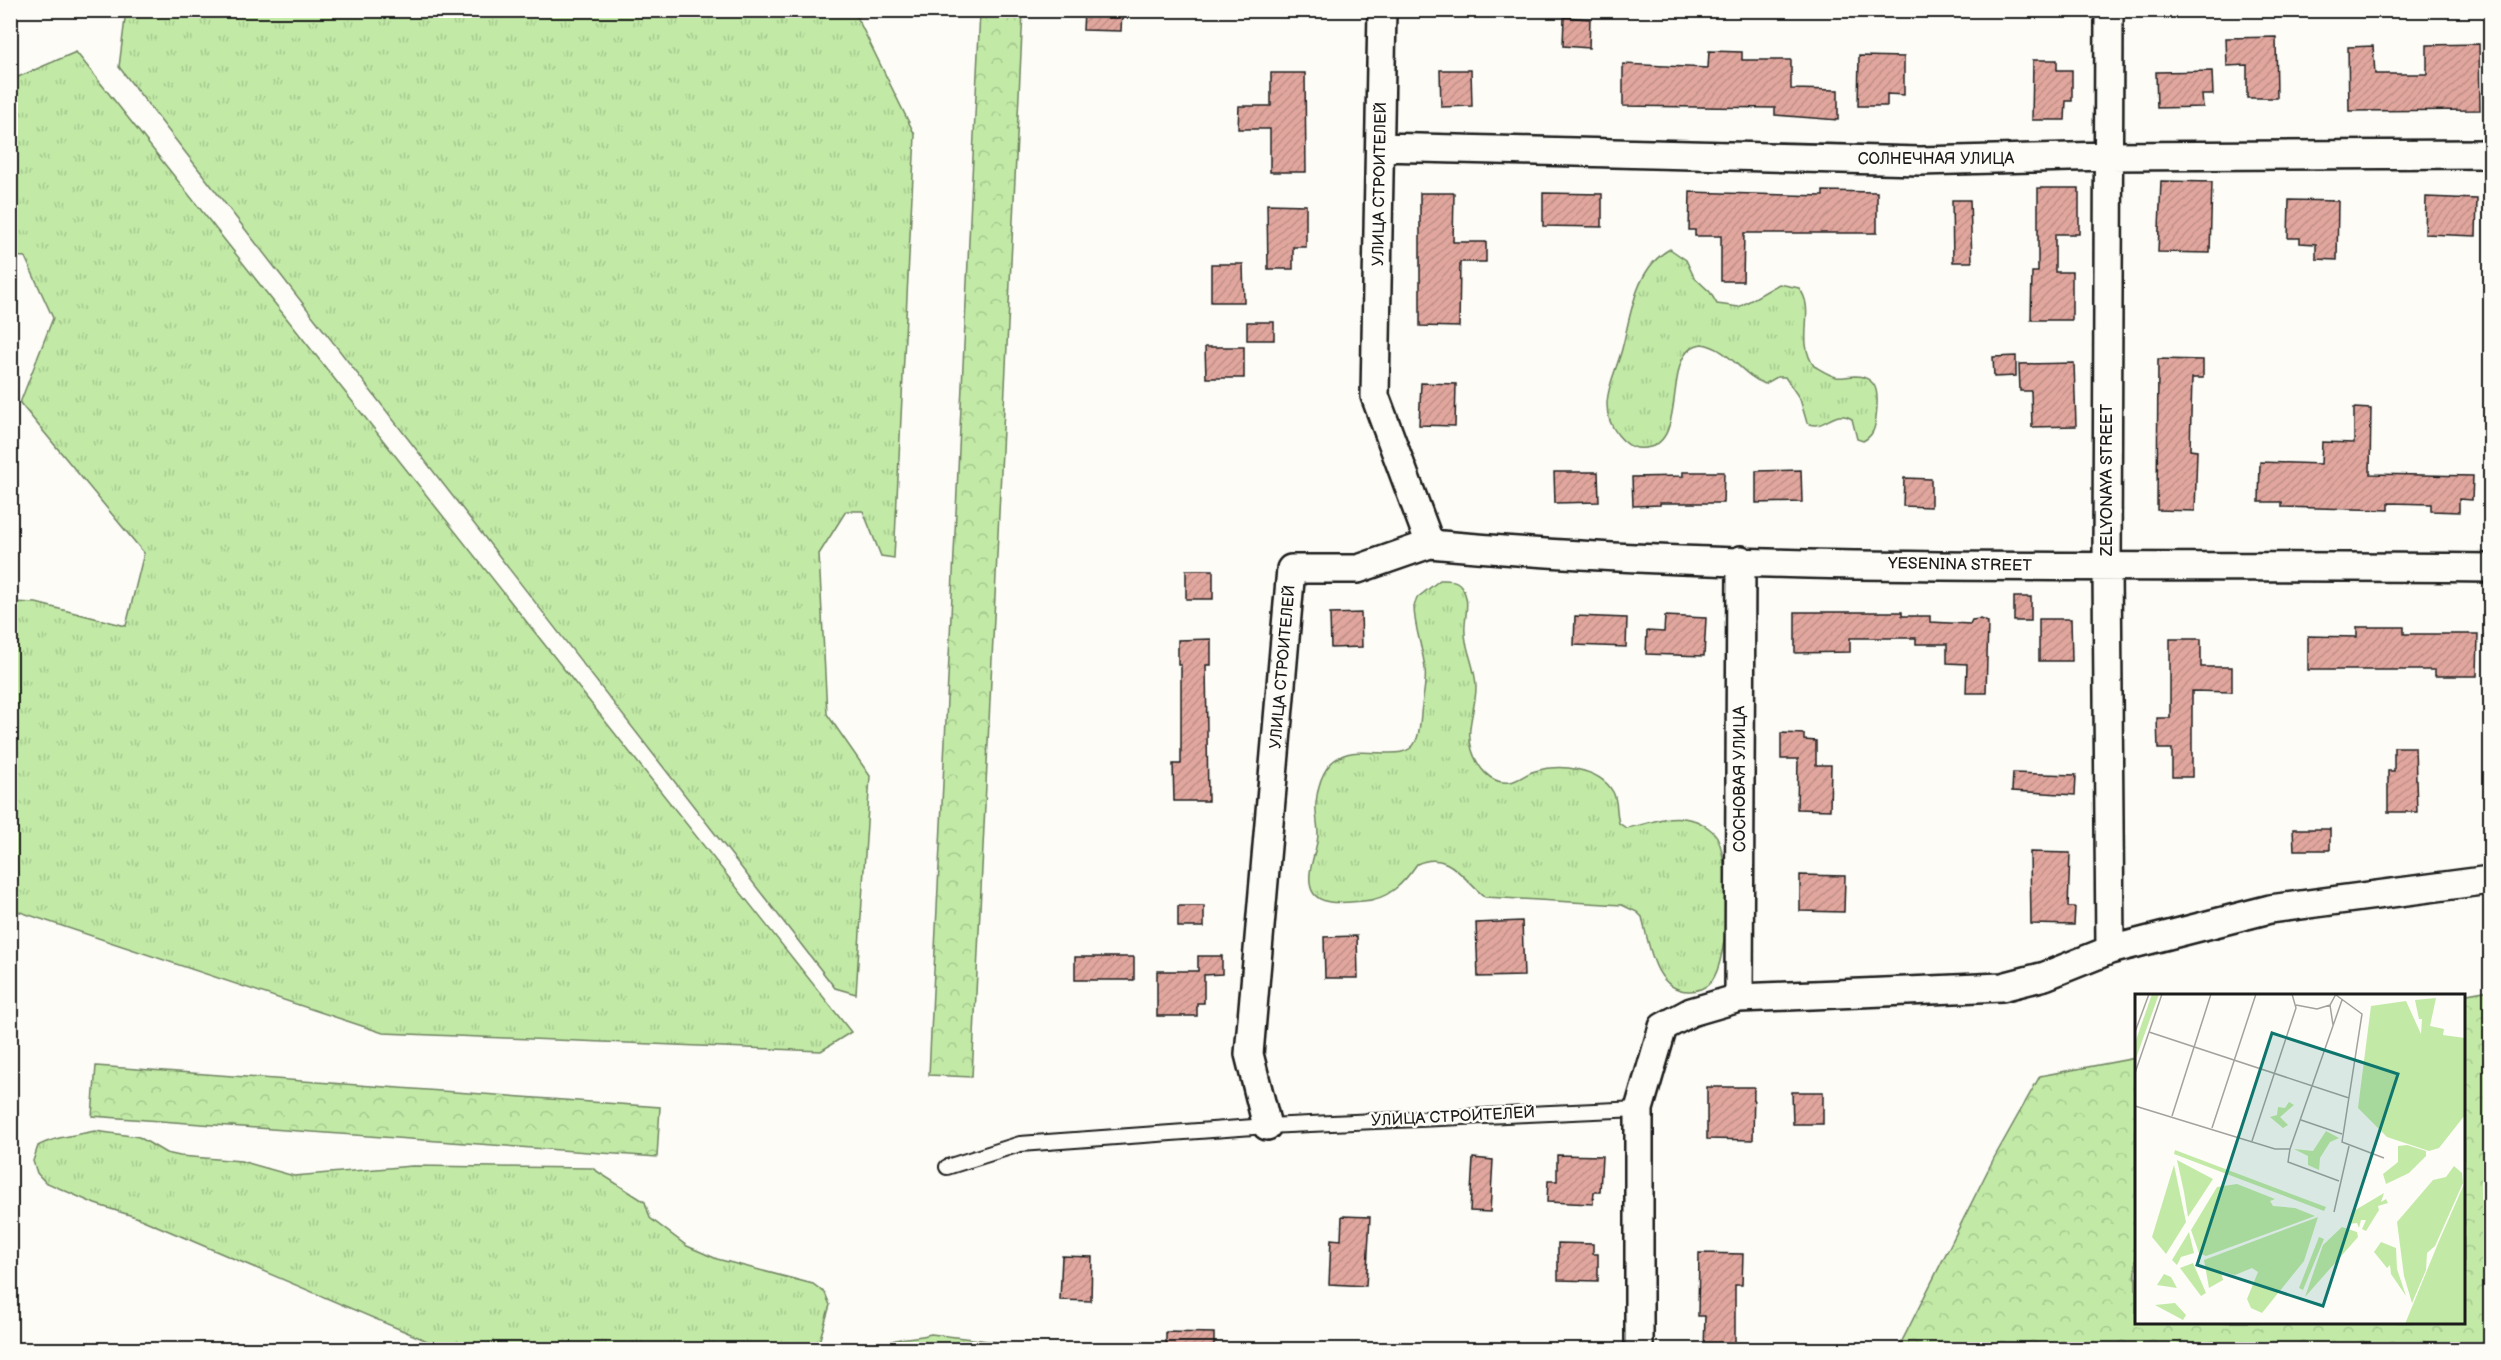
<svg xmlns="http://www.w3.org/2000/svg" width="2501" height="1360" viewBox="0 0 2501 1360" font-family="'Balsamiq Sans',sans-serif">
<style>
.grass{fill:url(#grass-tufts);stroke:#6f8361;stroke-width:1.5}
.forest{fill:url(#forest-crowns);stroke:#6f8361;stroke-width:1.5}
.building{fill:url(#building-hatch);stroke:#1c1c1c;stroke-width:1.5}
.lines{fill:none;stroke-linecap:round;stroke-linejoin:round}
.lane-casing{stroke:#1c1c1c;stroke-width:18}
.street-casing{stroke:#1c1c1c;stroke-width:32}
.lane{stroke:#fdfcf7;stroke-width:14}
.street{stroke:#fdfcf7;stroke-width:27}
.labels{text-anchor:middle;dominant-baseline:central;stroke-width:5;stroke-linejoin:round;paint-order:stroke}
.street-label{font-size:16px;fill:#1c1c1c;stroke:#fdfcf7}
.inset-road{fill:none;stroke:#a3a29f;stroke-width:1.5}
.view{fill:#0f766e;fill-opacity:0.15;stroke:#0f766e;stroke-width:3}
.inset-edge{fill:none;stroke:#1c1c1c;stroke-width:3}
</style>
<defs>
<pattern id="grass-tufts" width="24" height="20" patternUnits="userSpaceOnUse" patternTransform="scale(1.5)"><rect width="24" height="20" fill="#c2eaa6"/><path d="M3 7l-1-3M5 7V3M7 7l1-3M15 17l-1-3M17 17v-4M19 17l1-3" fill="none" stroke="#a6c88e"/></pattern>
<pattern id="forest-crowns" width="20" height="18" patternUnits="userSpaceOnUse" patternTransform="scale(1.5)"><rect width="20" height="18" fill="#c2eaa6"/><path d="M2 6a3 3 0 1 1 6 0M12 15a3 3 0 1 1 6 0" fill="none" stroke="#a6c88e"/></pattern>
<pattern id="building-hatch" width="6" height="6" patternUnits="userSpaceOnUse" patternTransform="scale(1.5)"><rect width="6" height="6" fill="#e1a79e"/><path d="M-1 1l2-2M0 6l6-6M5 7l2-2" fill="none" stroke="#c08f88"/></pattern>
</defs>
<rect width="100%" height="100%" fill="#fdfcf7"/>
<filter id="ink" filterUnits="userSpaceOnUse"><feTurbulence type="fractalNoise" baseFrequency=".0167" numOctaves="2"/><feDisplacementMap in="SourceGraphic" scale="12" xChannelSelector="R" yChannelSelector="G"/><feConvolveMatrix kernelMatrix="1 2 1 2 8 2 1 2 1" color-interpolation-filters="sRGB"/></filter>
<g filter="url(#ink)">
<!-- grass -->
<path class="grass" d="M126 11H854L915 135 894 558 881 556 863 511H846L819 554 827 714 870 776 856 994 835 988 119 67Z
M76 52 851 1032 821 1051 383 1033 11 909V602L36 603 126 626 144 553 20 403 53 318 25 257 11 256V80Z
M1670 249 1686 260 1694 277 1710 292 1717 304 1739 307 1779 284 1799 288C1817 311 1795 339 1814 366 1821 370 1828 375 1836 377 1842 378 1848 376 1855 376 1881 377 1878 398 1876 418 1875 428 1873 436 1863 441L1857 439 1852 419C1833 407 1825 432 1807 423L1800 399 1785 377H1777L1765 384C1741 375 1729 348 1702 344 1656 350 1695 454 1637 448 1629 447 1623 441 1618 435 1595 406 1614 379 1622 349 1631 315 1635 268 1670 249Z
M1440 580C1447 580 1456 579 1461 586 1470 599 1466 611 1465 625 1463 646 1476 667 1476 687 1476 709 1465 728 1472 750 1477 766 1490 785 1510 782 1519 781 1526 773 1535 771 1559 764 1599 767 1613 792 1618 801 1616 813 1619 823L1626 828C1649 825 1669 812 1693 820 1701 822 1715 831 1718 839 1730 866 1730 958 1711 982 1706 988 1697 991 1690 991 1654 992 1649 943 1642 917L1637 912 1622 905 1485 897C1464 881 1449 849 1417 864 1404 883 1388 900 1363 901 1348 902 1317 908 1311 888 1306 871 1317 852 1318 835 1318 824 1315 814 1316 803 1325 715 1400 776 1416 741 1420 732 1420 723 1421 714 1422 699 1427 684 1425 669 1423 648 1414 628 1414 606L1417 598Z
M95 1131 139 1137 166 1153 180 1156 241 1161 294 1176 412 1166 592 1168 645 1202 650 1218 687 1246 717 1259 813 1284 825 1293 830 1305 817 1349H446L136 1217 95 1204 45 1182 37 1173 33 1161 38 1146C53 1137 77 1135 95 1131Z
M931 1334 1004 1343 1012 1349H880C889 1336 916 1339 931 1334Z"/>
<!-- forest -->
<path class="forest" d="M980 11H1023L972 1077 929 1075Z
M2490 990V1349H1898L1994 1158 2040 1076 2136 1058V1322H2464L2462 995Z
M96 1066 660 1107 657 1157 92 1116Z"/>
<!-- building -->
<path class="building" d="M1084 10H1122L1121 31 1083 30Z
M1564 17 1590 19 1589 48 1563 46Z
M2276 37 2277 98H2247V65L2227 66 2226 38Z
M2479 44 2480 110 2349 111 2348 47 2373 46 2375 74H2427V45Z
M1709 51 1742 52V60H1791V89L1838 90V120L1775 115V108L1623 106V64L1708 68Z
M1859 56 1904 57V95L1887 94V106H1858Z
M2033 60H2057V70H2072V101H2066L2065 120H2032Z
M1440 70H1471L1472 106 1441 107Z
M2212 71 2213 95H2202L2203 107 2157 108 2156 72Z
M1271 73H1305L1306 172H1270V129H1238L1239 106H1271Z
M2161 181 2212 182 2210 253 2158 252Z
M2038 188H2079V234H2055V272H2072V320H2031L2032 272H2038Z
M1823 191 1877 192V233H1744L1743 281H1721V236H1695V230H1689L1690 192 1823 196Z
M1420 193H1454L1453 242H1486V262H1460L1459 327 1420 326Z
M1543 193 1602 194V227L1543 226Z
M2426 197 2477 199 2476 236 2425 234Z
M1952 200H1970L1972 262H1953Z
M2289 200 2338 201 2337 260 2316 259V244L2300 243V238H2288Z
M1267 204 1306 205V247H1293V269H1268Z
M1211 264H1243L1244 302H1211Z
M1247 322H1274V340H1247Z
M1205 347H1244V378H1206Z
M2016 356V376L1994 377 1993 357Z
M2158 359 2203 360V378H2192L2190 450 2197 451 2195 511 2157 510Z
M2074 363 2076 426 2032 427 2031 391H2020L2019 364Z
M1421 383 1456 384 1455 426 1419 425Z
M2354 408 2371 409 2370 474 2473 476 2472 500 2459 499V512L2431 511V504L2389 503V510L2282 507V502H2259L2260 462 2321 464 2322 442 2354 443Z
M1801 470 1802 502 1756 503V471Z
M1554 472H1598L1599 502 1555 503Z
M1683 472H1724L1723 503H1660V505L1633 506 1632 477 1683 476Z
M1904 478 1931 479V507L1903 506Z
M1186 570H1213V599H1186Z
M2014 597H2031V621H2014Z
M1795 612H1902V616H1930V622L1970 624 1972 620 1980 619 1988 622 1986 693H1966L1967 664 1947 663V644H1916V638H1850V652L1795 653Z
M1361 613 1362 647 1331 648 1330 614Z
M1575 616 1627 618 1626 647 1574 645Z
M1665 616 1706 618 1704 656 1646 654 1647 631 1664 632Z
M2039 619H2071L2072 661H2039Z
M2357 627H2404V634H2478L2477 676H2435V670H2308V636L2357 637Z
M1211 639V665H1206L1208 801H1174L1173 764H1181V665H1178V640Z
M2170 639H2201V667H2232V692L2192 691V777H2172V749H2158L2157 718H2170Z
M1781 733 1804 734V740L1816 741V765H1831L1830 810 1797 809 1798 759H1781Z
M2394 747H2415L2417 812H2388V771H2394Z
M2013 773 2076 775 2075 795 2012 791Z
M2293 829H2330V850H2294Z
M2030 852 2070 853 2068 907H2075L2074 925 2031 924Z
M1800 875 1845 876 1844 912 1800 911Z
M1178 906H1204V927H1178Z
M1522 921 1524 976 1478 977 1476 923Z
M1357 936 1358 978H1325L1324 937Z
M1198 956H1222V974L1204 975V1003H1197V1016H1157V971H1198Z
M1075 957H1134V980H1075Z
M1707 1087H1754L1753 1140 1707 1139Z
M1792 1092H1823V1124H1793Z
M1557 1155 1602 1156 1600 1192H1594L1593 1204 1547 1202 1548 1181H1557Z
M1473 1158 1493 1160 1490 1212 1470 1211Z
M1342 1216 1370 1217 1366 1286 1329 1284 1331 1239 1341 1240Z
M1558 1243 1593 1244V1254H1598V1281L1558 1280Z
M1699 1253 1743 1254 1742 1285H1735V1350H1704L1705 1316H1698Z
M1062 1256 1092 1257 1091 1301 1060 1300Z
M1166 1332 1214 1333V1350H1166Z"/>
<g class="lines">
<defs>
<path id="lane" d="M947 1167 1020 1144 1267 1126 1639 1109"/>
<path id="street" d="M2109 10 2107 568 2110 950
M1381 147 1920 161 2107 156 2490 154
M1430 544C1782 576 2137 563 2490 568
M1739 998 1741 560
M1267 1126 1249 1054 1291 569H1358L1430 544 1375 396 1382 10
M1639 1350V1109L1663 1027 1691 1012 1739 998 2002 987 2045 976 2110 950 2270 909 2490 880"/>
</defs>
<!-- lane casing -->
<use href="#lane" class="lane-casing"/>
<!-- street casing -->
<use href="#street" class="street-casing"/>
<!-- lane -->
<use href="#lane" class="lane"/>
<!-- street -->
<use href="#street" class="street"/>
</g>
</g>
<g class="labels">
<!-- street labels -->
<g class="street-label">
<text x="1936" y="159">СОЛНЕЧНАЯ УЛИЦА</text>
<text transform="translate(1380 184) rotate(-89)">УЛИЦА СТРОИТЕЛЕЙ</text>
<text transform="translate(2107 480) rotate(-90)">ZELYONAYA STREET</text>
<text transform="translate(1960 565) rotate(1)">YESENINA STREET</text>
<text transform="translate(1283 667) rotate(-85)">УЛИЦА СТРОИТЕЛЕЙ</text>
<text transform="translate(1740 779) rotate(-90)">СОСНОВАЯ УЛИЦА</text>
<text transform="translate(1453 1117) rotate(-3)">УЛИЦА СТРОИТЕЛЕЙ</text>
</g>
</g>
<!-- overview -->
<g transform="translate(2135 994)">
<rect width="330" height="330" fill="#fdfcf7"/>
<path d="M154 108 159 111 145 123 153 131 148 134 135 123 142 121 143 113 150 114ZM191 137 204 144 195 148 185 164 184 176 173 171V162L159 155 178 157ZM272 151 291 157V162L274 179 251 190 248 180 263 168V152ZM42 166 78 185 53 223 49 198ZM39 171 51 228 31 260 17 243ZM319 172 327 179 328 189 300 252 292 259 291 276 277 309 269 282 262 228 298 186 311 183ZM102 190 140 205 135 207 138 212 160 214 180 222 71 262 64 259 56 236 82 193ZM249 199 246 208 251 205 253 209 243 212 244 216 231 237 227 235 231 226H226L224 234 222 229 213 230 217 218ZM183 223 169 267 127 319 116 314 112 305 123 278 117 274 100 281 86 277 88 286 74 294 69 266ZM207 233 222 238 223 243 170 303 188 251ZM54 238 59 259 46 263 42 271 37 266ZM246 248 261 254 262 275 271 302 256 280 255 271 252 274 239 258ZM58 269 71 299 66 302 45 274ZM29 280 36 283 42 294 22 291ZM40 309 51 321 48 326 20 311Z" fill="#c2eaa6"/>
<path d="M17 0H24L0 67V49ZM301 4 295 32 309 35 308 41 330 44V121L304 154 294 157 252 143 223 114 236 12 271 7 286 40 287 25H284L280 6ZM40 156 191 213 189 217 39 160ZM330 188V330H270L304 247ZM184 243 189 245 168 296 164 294Z" fill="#c2eaa6"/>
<path class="inset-road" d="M201 1 227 20 207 148 249 164M161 11 182 15 195 11 201 0M195 11 198 31M0 38 14 0M14 38 214 104M0 79 27 0M0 112 140 155H155L153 168 204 187M37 122 76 0M166 126 207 140M77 134 121 0M117 147 161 14 157 0M155 155 207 6M199 218 214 152"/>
<path class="view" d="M137 39 263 80 188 312 62 271Z"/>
<rect width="330" height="330" class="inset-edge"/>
</g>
<!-- margin -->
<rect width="2501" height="1360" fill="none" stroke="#fdfcf7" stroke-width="36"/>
<rect x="18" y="18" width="2465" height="1324" fill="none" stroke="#1c1c1c" stroke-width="2" filter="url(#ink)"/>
</svg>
